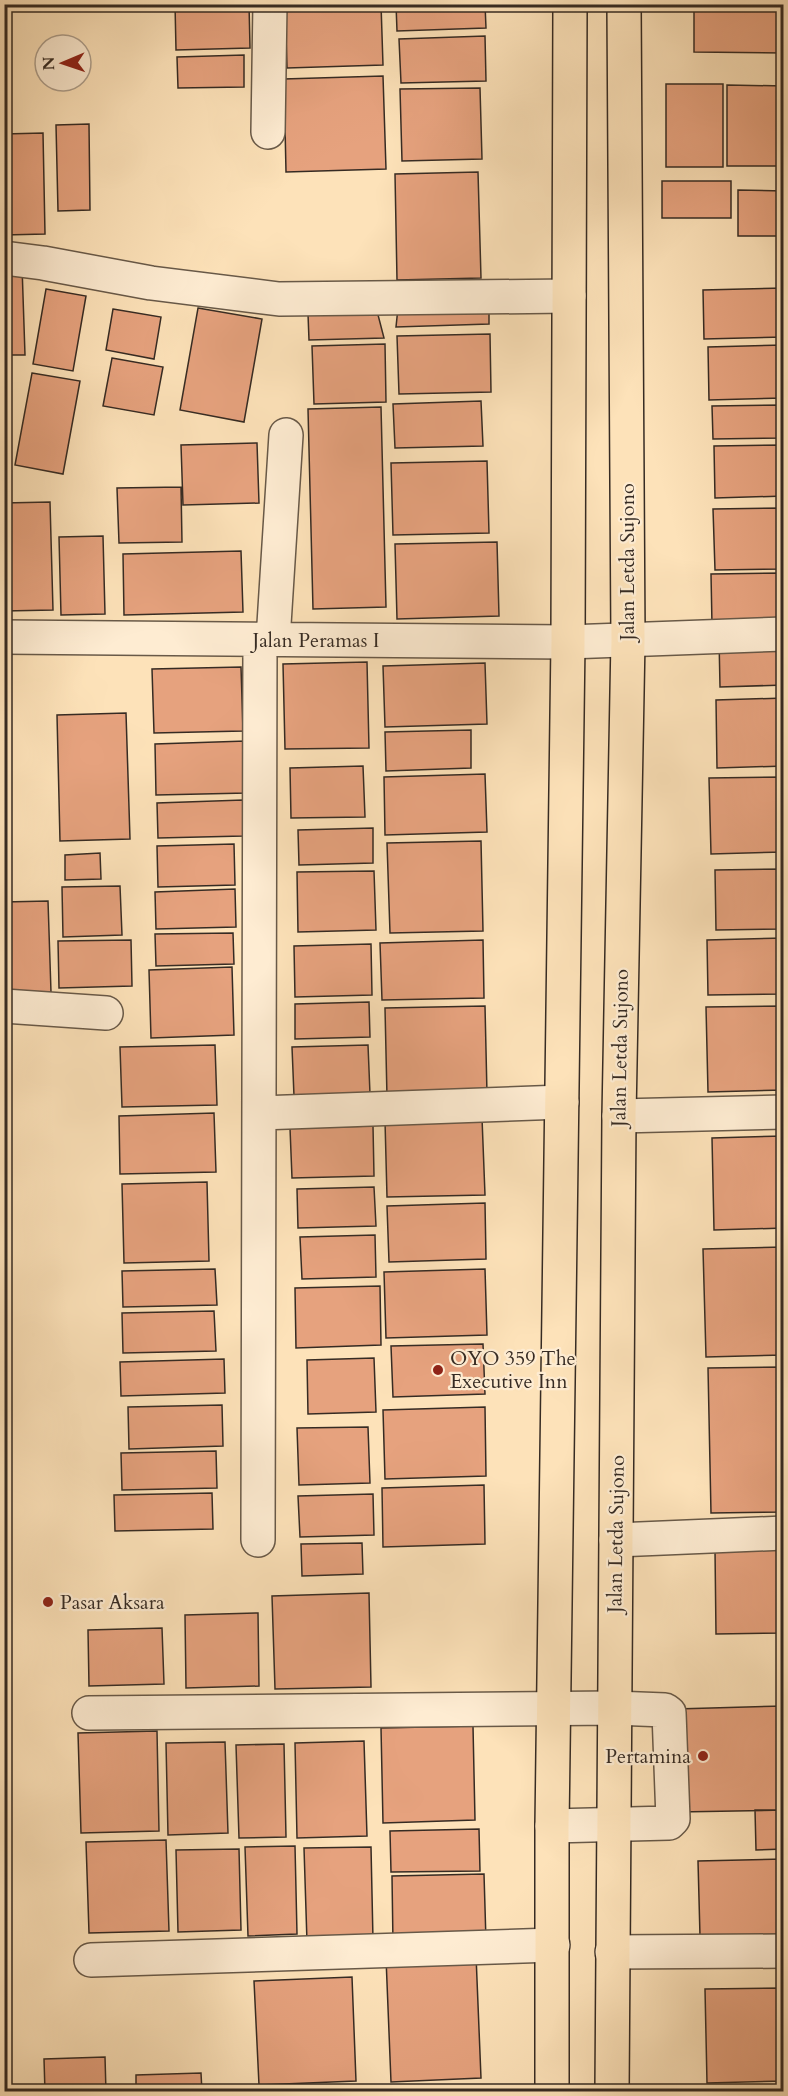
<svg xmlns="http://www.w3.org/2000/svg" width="788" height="2096" viewBox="0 0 788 2096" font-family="Cardo,serif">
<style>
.building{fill:#e6a27e;stroke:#362b23;stroke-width:1.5}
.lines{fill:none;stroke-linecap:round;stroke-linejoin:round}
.minor-casing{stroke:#685948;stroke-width:36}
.highway-casing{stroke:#362b23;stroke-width:36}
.minor{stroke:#feecd2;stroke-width:33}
.highway{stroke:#fde2b9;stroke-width:33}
.poi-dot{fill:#8f2418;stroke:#feecd2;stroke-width:2}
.labels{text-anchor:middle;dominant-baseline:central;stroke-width:4.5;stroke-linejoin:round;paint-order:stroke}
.street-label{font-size:20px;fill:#362b23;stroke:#feecd2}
.poi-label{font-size:20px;fill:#362b23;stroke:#feecd2;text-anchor:start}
</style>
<rect width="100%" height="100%" fill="#fde2b9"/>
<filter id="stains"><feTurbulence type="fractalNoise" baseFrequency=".00333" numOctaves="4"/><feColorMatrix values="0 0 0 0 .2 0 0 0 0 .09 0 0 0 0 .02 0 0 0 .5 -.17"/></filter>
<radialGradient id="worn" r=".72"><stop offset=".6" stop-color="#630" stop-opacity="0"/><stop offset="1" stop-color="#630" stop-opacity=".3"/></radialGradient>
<!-- building -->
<path class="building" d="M175 4H249L250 48 176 50Z
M285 4H381L383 65 287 68Z
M396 4H485L486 28 397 31Z
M694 4H784V53L694 52Z
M485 36 486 81 401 83 399 39Z
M244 55V87L178 88 177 57Z
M383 76 386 169 286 172 284 79Z
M666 84H723V167H666Z
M727 85 784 86V166H727Z
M480 88 482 159 402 161 400 89Z
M89 124 90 210 58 211 56 125Z
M43 133 45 234 4 235V134Z
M478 172 481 278 397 280 395 174Z
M662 181H731V218H662Z
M738 190 784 191V236H738Z
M4 266H22L25 355H4Z
M784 288V337L704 339 703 290Z
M46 289 86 296 73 371 33 364Z
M489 305V324L396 327 398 308Z
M198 308 262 319 244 422 180 410Z
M113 309 161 317 154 359 106 350Z
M377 311 384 338 309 340 308 314Z
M490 334 491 392 399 394 397 336Z
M385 344 386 402 314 404 312 346Z
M784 345V398L709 400 708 347Z
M112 358 163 367 154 415 103 406Z
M32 373 80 381 63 474 15 465Z
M4 392 7 451H4Z
M481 401 483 446 395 448 393 404Z
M784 405V438L713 439 712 406Z
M381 407 386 607 313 609 308 409Z
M257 443 259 503 183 505 181 445Z
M784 445V496L715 498 714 446Z
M487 461 489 533 393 535 391 463Z
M181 487 182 542 119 543 117 488Z
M50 502 53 610 4 611V503Z
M784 508V569L715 570 713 509Z
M103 536 105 614 61 615 59 537Z
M497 542 499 616 397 619 395 544Z
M241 551 243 612 124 615 123 554Z
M784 573V623L712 625 711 574Z
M784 636V685L720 687 719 638Z
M367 662 369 748 285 749 283 664Z
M485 663 487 724 385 727 383 666Z
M241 667 243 731 154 733 152 669Z
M784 698V766L717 768 716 700Z
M126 713 130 839 60 841 57 715Z
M471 730V768L386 771 385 732Z
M246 741 247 793 156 795 155 744Z
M363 766 365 817 291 818 290 768Z
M485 774 487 832 385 835 384 777Z
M784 777V852L711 854 709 778Z
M243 800V836L158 838 157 803Z
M373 828V863L299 865 298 830Z
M481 841 483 931 390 933 387 843Z
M234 844 235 885 158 887 157 846Z
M100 853 101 879 65 880V855Z
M784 869V929L716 930 715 870Z
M374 871 376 930 298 932 297 872Z
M120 886 122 935 63 937 62 887Z
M235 889 236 927 156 929 155 892Z
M48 901 51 992 4 993V902Z
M233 933 234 964 156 966 155 934Z
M784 938V994L708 995 707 940Z
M131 940 132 986 59 988 58 941Z
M483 940 484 998 382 1000 380 943Z
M371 944 372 995 295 997 294 946Z
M232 967 234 1035 151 1038 149 970Z
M369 1002 370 1037 295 1039V1004Z
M485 1006 487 1094 387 1097 385 1008Z
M784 1006V1090L708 1092 706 1007Z
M215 1045 217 1105 122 1107 120 1047Z
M368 1045 370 1094 294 1096 292 1047Z
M214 1113 216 1172 120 1174 119 1116Z
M482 1118 485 1195 387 1197 385 1121Z
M373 1126 374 1176 292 1178 290 1128Z
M784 1136V1228L714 1230 712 1138Z
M207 1182 209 1261 124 1263 122 1184Z
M374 1187 376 1226 298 1228 297 1189Z
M485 1203 486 1259 389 1262 387 1206Z
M375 1235 376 1277 302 1279 300 1237Z
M784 1247V1355L706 1357 703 1249Z
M215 1269 217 1305 123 1307 122 1271Z
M485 1269 487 1335 386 1338 384 1272Z
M380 1286 381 1345 296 1348 295 1288Z
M214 1311 216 1351 123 1353 122 1313Z
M483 1344 485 1394 393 1397 391 1346Z
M374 1358 376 1412 308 1414 307 1360Z
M224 1359 225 1393 121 1396 120 1362Z
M784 1367V1512L711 1513 708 1368Z
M222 1405 223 1446 129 1449 128 1407Z
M485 1407 486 1476 385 1479 383 1410Z
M368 1427 370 1483 299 1485 297 1428Z
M216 1451 217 1488 122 1490 121 1453Z
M484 1485 485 1544 383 1547 382 1488Z
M212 1493 213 1529 115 1531 114 1495Z
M373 1494 374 1535 300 1537 298 1496Z
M362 1543 363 1574 302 1576 301 1544Z
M784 1549V1633L716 1634 715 1550Z
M369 1593 371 1687 275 1689 272 1596Z
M258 1613 259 1686 186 1688 185 1615Z
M162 1628 164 1684 89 1686 88 1630Z
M784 1706V1810L678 1812 676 1709Z
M473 1726 475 1820 383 1823 381 1728Z
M157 1731 159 1831 81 1833 78 1733Z
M364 1741 367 1836 297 1838 295 1743Z
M225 1742 228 1833 168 1835 166 1743Z
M284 1744 286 1837 239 1838 236 1745Z
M755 1810H784V1849L756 1850Z
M479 1829 480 1871 391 1872 390 1831Z
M166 1840 169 1931 89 1933 86 1842Z
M295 1846 297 1934 248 1936 245 1847Z
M371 1847 373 1940 307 1942 304 1848Z
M239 1849 241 1930 178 1932 176 1850Z
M784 1859V1934L700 1936 698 1861Z
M484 1874 486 1941 393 1944 392 1876Z
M476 1955 481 2078 391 2082 386 1958Z
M352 1977 356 2081 259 2085 254 1981Z
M784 1988V2081L707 2083 705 1989Z
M105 2057 106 2092H45L44 2059Z
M201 2073 202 2092H136V2075Z"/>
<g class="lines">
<defs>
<path id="minor" d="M268 132 270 4
M4 258 43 263 151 283 279 299 569 296
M4 637 568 642 784 634
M273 640 286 435
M4 1006 106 1013
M260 1113 562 1102
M619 1116 784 1112
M258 1540 260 640
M616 1540 784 1533
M89 1713 614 1708 665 1710 669 1713 673 1819 669 1823 552 1826
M612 1952 784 1951
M91 1960 553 1945"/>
<path id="highway" d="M552 2092V1826L568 642 570 4
M612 2092 619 1116 628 640 624 4"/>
</defs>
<!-- minor casing -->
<use href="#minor" class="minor-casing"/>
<!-- highway casing -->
<use href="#highway" class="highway-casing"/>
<!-- minor -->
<use href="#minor" class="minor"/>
<!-- highway -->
<use href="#highway" class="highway"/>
</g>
<!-- markers -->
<g class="poi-dot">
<circle cx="438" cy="1370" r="6"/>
<circle cx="48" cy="1602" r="6"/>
<circle cx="703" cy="1756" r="6"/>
</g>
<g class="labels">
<!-- street labels -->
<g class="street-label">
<text transform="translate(627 562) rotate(-90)">Jalan Letda Sujono</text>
<text x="316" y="640">Jalan Peramas I</text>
<text transform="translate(620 1048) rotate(-89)">Jalan Letda Sujono</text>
<text transform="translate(616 1534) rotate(-89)">Jalan Letda Sujono</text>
</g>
<!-- poi labels -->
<g class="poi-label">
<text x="450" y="1358">OYO 359 The<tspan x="450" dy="23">Executive Inn</tspan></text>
<text x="60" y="1602">Pasar Aksara</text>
<text x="691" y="1756" text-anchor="end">Pertamina</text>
</g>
</g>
<!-- margin -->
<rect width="788" height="2096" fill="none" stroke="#fde2b9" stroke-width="24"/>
<rect x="6" y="6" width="776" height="2084" fill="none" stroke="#362b23" stroke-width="3"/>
<rect x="12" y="12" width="764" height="2072" fill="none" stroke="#362b23" stroke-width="1.5"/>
<!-- north arrow -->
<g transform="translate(63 63) rotate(268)"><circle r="28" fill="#feecd2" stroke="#ae9f8c" stroke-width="1.5"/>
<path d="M0-4.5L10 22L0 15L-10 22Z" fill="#8f2418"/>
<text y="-9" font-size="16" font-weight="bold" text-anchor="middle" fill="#362b23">N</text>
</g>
<rect width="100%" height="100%" filter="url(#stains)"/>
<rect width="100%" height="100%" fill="url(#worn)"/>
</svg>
